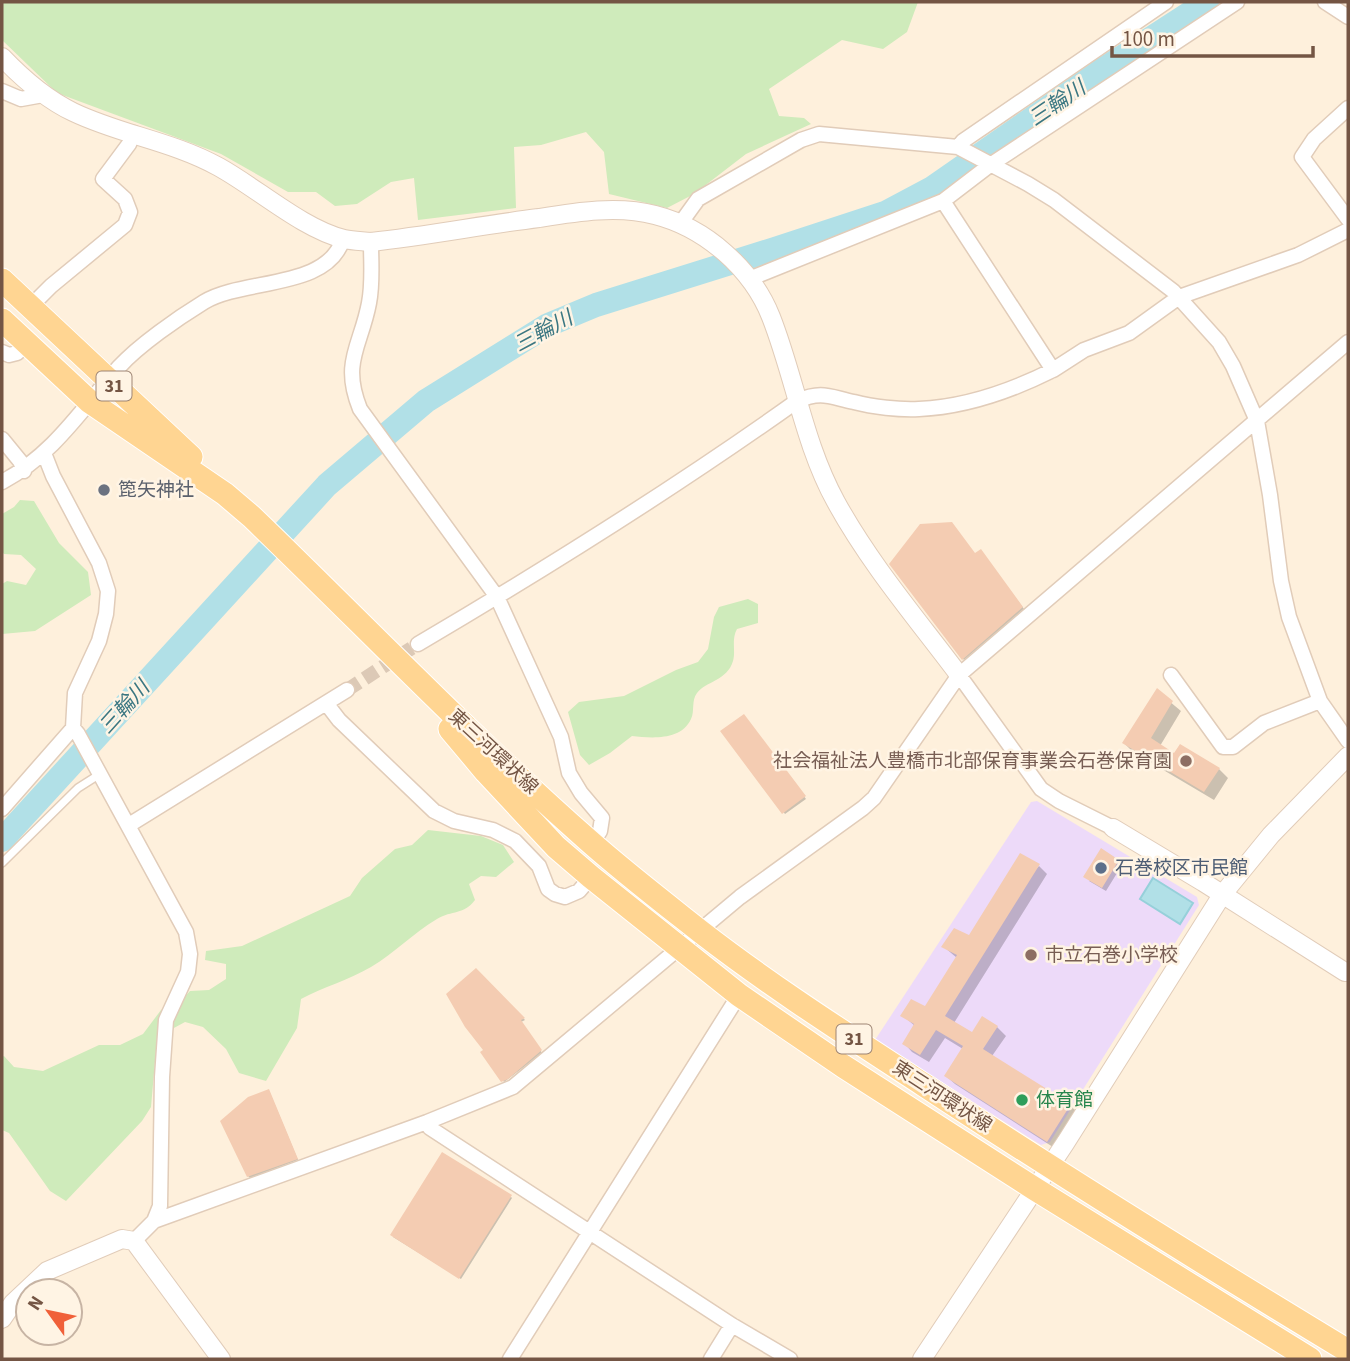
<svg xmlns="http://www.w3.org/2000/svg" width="1350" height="1361" viewBox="0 0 1350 1361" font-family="'Source Sans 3','Noto Sans JP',sans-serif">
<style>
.education{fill:#eddaf9}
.green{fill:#cfebbb}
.water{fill:#b1e0e7;stroke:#96d0da;stroke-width:2}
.shadow{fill:#0003}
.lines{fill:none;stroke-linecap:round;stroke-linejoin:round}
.river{stroke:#b1e0e7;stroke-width:24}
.building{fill:#f4ccb2}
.minor-tunnel{stroke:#dcc9b6;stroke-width:14;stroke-dasharray:14 7;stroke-linecap:butt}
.service-casing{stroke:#e1ccb9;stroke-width:10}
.minor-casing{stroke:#e1ccb9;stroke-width:17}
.tertiary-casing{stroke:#e1ccb9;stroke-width:20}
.primary-casing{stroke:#fff;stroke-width:25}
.service{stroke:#fff;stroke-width:7}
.minor{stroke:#fff;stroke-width:14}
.tertiary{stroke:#fff;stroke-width:18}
.primary{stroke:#ffd592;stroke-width:23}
.worship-dot{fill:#6b7280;stroke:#fff4e4;stroke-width:2.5}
.education-dot{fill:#8d6e63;stroke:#fff4e4;stroke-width:2.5}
.service-dot{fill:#5c6f8a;stroke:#fff4e4;stroke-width:2.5}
.leisure-dot{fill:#2e9e5b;stroke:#fff4e4;stroke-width:2.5}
.labels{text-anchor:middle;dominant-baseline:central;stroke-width:5;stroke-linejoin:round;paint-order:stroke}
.shield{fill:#fff4e4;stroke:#9e8574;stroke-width:2}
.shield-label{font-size:18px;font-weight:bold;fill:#745544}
.worship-label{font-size:19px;fill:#5b616d;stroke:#fff4e4;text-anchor:start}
.street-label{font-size:19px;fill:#745544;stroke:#fff4e4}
.education-label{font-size:19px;fill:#785e54;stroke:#fff4e4;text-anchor:end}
.service-label{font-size:19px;fill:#4e5e75;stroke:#fff4e4;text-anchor:start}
.leisure-label{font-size:19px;fill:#27864d;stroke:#fff4e4;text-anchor:start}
.water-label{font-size:21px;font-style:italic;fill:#3b7782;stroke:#fff4e4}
</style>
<rect width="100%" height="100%" fill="#fef0dc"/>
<!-- education -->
<path class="education" d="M1037 801 1197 897 1199 905 1050 1142 1041 1145 875 1040 1031 802Z"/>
<!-- green -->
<path class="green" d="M2 2H918L907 32 883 49 842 40 769 89 779 116 804 118 811 124 746 154 694 194 667 208 609 194 604 152 586 132 541 145 514 147 516 208 418 220 414 178 391 182 357 204 335 206 316 192H288L221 154 57 93 2 40Z
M20 500 34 501 59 543 88 572 91 595 35 631 2 634V584L7 581 26 585 36 569 21 555 4 554 2 552V514L14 507Z
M748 599 758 604V623L737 629C731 640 736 650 733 661 727 681 706 681 697 693 691 701 695 711 691 719 681 741 651 738 632 736L610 753 589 765 580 755 568 712 579 702 624 696 676 670 698 662 708 649 714 617 719 607Z
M428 830 481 836 503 845 514 862 496 877 481 876 469 884 475 900C464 915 452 910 437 919 413 933 395 953 371 967 349 980 323 987 301 999L297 1028 266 1081 239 1073 226 1049 203 1027 185 1022 161 1035 156 1050 151 1107 142 1121 66 1201 50 1191 9 1133 2 1130V1057L4 1056 14 1067 43 1071 99 1045H120L143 1034 161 1010 179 1003 190 991 209 990 226 979V964L205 960 206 951 242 946 350 896 362 878 395 849 412 845Z"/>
<!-- water -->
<path class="water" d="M1153 878 1193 903 1180 924 1140 899Z"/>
<!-- shadow -->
<path class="shadow" d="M982 553 1024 609 964 660 891 564Z
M1157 691 1181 711 1160 746 1175 756 1219 769 1228 778 1214 800 1133 752 1124 743Z
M744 716 806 799 785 814 723 732Z
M1118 861 1122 865 1106 891 1089 881Z
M1039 866 1047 874 954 1023 972 1034 997 1027 1006 1036 992 1056 1070 1105 1079 1114 1056 1149 955 1084 946 1076 963 1049 945 1038 929 1062 912 1052 904 1043 915 1026 902 1015 925 1008 957 958 944 947 969 937Z
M476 970 525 1020 521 1022 542 1053 504 1082 486 1050Z
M270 1093 298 1160 250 1178 248 1176Z
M511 1197 512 1198 461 1279 393 1237Z"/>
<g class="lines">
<!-- river -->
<path class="river" d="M2 840 327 485 426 401 548 325 596 305 775 249 885 213 932 188 1102 70 1207 2"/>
</g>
<!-- building -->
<path class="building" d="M952 522 975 553 981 549 1023 607 962 660 889 564 920 524Z
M1157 688 1173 701 1151 738 1174 753 1180 744 1220 768 1204 792 1122 743Z
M744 714 806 796 782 814 720 731Z
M1101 848 1119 860 1102 888 1083 877Z
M1020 853 1040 864 945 1016 972 1032 982 1016 998 1026 983 1049 1071 1104 1047 1142 944 1076 963 1046 936 1030 920 1055 902 1044 914 1024 900 1016 911 999 925 1006 957 955 941 947 954 928 969 935Z
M476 968 525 1018 521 1020 542 1050 508 1079 501 1082 480 1052 483 1050 465 1027 446 994Z
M269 1089 298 1159 247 1177 220 1121 248 1097Z
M442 1152 512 1195 459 1279 390 1235Z"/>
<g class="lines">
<!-- minor-tunnel -->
<path class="minor-tunnel" d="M347 690 418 644"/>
<defs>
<path id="service" d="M2 863 78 788 100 774"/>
<path id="minor" d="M1237 2 990 165 943 201 1053 370 1084 350 1129 333 1179 297 1298 255 1348 230
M1325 2 1348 17
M2 91 21 99 43 95
M1348 108 1314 139 1302 157 1348 219
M958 147 1028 184 1054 200 1173 291 1219 342 1233 366 1257 421 1270 495 1281 581 1289 617 1320 701 1348 741
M680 224 698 199 801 140 819 134 958 147 963 141 1166 2
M371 242C371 263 373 283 369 303 361 346 341 362 360 409L497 597 561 737 569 773 581 793 602 818 600 831 592 843
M749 279 943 201
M30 307 51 286 125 225 130 212 125 199 103 179 129 144 134 133
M2 352 9 355 17 353 26 343
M2 439 20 461 24 471
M2 482C54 454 81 410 119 367 139 345 178 318 204 302 244 278 327 290 343 239
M418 644C547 568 675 488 797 401 822 390 830 397 854 402 873 407 899 410 919 409 966 407 1011 391 1053 370
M959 675 1041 789 1059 801 1113 828
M1171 675 1223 747H1233L1264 723 1320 701
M326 703 339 720 434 811 454 821 493 830 515 841 539 866 548 889 555 894 565 897 579 891 591 877
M73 728 78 734 186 932 190 954 188 972 166 1020 162 1077 160 1206 154 1221
M2 809 73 728 75 693 99 641 106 614 108 591 99 563 53 476 44 453
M129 825 347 690
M427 1122 430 1128 732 1325 790 1359
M134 1241 154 1221 427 1122 513 1087 740 897 863 808 874 798 959 675 1348 342
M510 1359 739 995
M711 1359 732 1325"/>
<path id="tertiary" d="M2 57C22 78 46 99 73 112 121 135 172 141 219 167 257 188 303 229 344 239 353 241 362 241 371 242 427 236 483 225 539 218 576 212 618 205 655 215 706 228 752 269 771 317 795 378 804 444 836 502 870 564 917 619 959 675
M1113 828 1203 882 1345 972
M2 1319 13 1303 47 1271 122 1239 134 1241 221 1359
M922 1359 1066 1142 1222 895 1271 835 1348 756"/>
<path id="primary" d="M2 280 191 457
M2 320 90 402 225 494 252 517C364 625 471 737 588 840 624 872 663 902 701 932 772 987 849 1036 924 1085 1064 1177 1206 1265 1348 1351
M450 729 486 772 556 847 591 877 739 995 843 1066 1035 1189 1310 1359"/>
</defs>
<!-- service casing -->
<use href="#service" class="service-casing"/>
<!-- minor casing -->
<use href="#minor" class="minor-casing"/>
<!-- tertiary casing -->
<use href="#tertiary" class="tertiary-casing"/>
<!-- primary casing -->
<use href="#primary" class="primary-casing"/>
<!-- service -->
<use href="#service" class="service"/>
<!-- minor -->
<use href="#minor" class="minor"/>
<!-- tertiary -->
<use href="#tertiary" class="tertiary"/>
<!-- primary -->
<use href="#primary" class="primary"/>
</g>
<!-- markers -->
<circle class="worship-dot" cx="104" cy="490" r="7"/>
<g class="education-dot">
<circle cx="1186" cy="761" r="7"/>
<circle cx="1031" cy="955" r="7"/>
</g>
<circle class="service-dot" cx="1101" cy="868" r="7"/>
<circle class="leisure-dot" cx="1022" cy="1100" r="7"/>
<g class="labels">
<!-- shield labels -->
<g class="shield">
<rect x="96.5" y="371.5" width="35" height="29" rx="5"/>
<rect x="836.5" y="1024.5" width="35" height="29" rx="5"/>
</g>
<g class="shield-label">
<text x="114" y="386">31</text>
<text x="854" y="1039">31</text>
</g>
<!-- worship labels -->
<g class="worship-label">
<text x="118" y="490">箆矢神社</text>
</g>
<!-- street labels -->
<g class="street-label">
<text transform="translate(493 752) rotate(43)">東三河環状線</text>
<text transform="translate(942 1097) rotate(33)">東三河環状線</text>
</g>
<!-- education labels -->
<g class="education-label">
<text x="1172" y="761">社会福祉法人豊橋市北部保育事業会石巻保育園</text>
<text x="1045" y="955" text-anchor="start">市立石巻小学校</text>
</g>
<!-- service labels -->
<g class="service-label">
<text x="1115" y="868">石巻校区市民館</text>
</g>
<!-- leisure labels -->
<g class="leisure-label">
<text x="1036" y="1100">体育館</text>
</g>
<!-- water labels -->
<g class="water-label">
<text transform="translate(1057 103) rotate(-34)">三輪川</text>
<text transform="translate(543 331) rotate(-28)">三輪川</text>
<text transform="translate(124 707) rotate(-48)">三輪川</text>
</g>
</g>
<!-- border -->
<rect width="1350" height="1361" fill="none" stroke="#745544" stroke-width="7"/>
<!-- north arrow -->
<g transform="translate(49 1312) rotate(303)"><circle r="33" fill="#fff4e4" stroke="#c7b4a4" stroke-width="2"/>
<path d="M0-5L12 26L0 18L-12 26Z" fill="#f06039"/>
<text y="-10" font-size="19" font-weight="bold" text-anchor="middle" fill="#745544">N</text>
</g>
<!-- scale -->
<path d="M1112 46v10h201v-10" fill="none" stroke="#745544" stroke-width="3.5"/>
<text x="1122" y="46" font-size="21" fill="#745544" stroke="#fff4e4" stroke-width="5" paint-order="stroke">100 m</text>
</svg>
